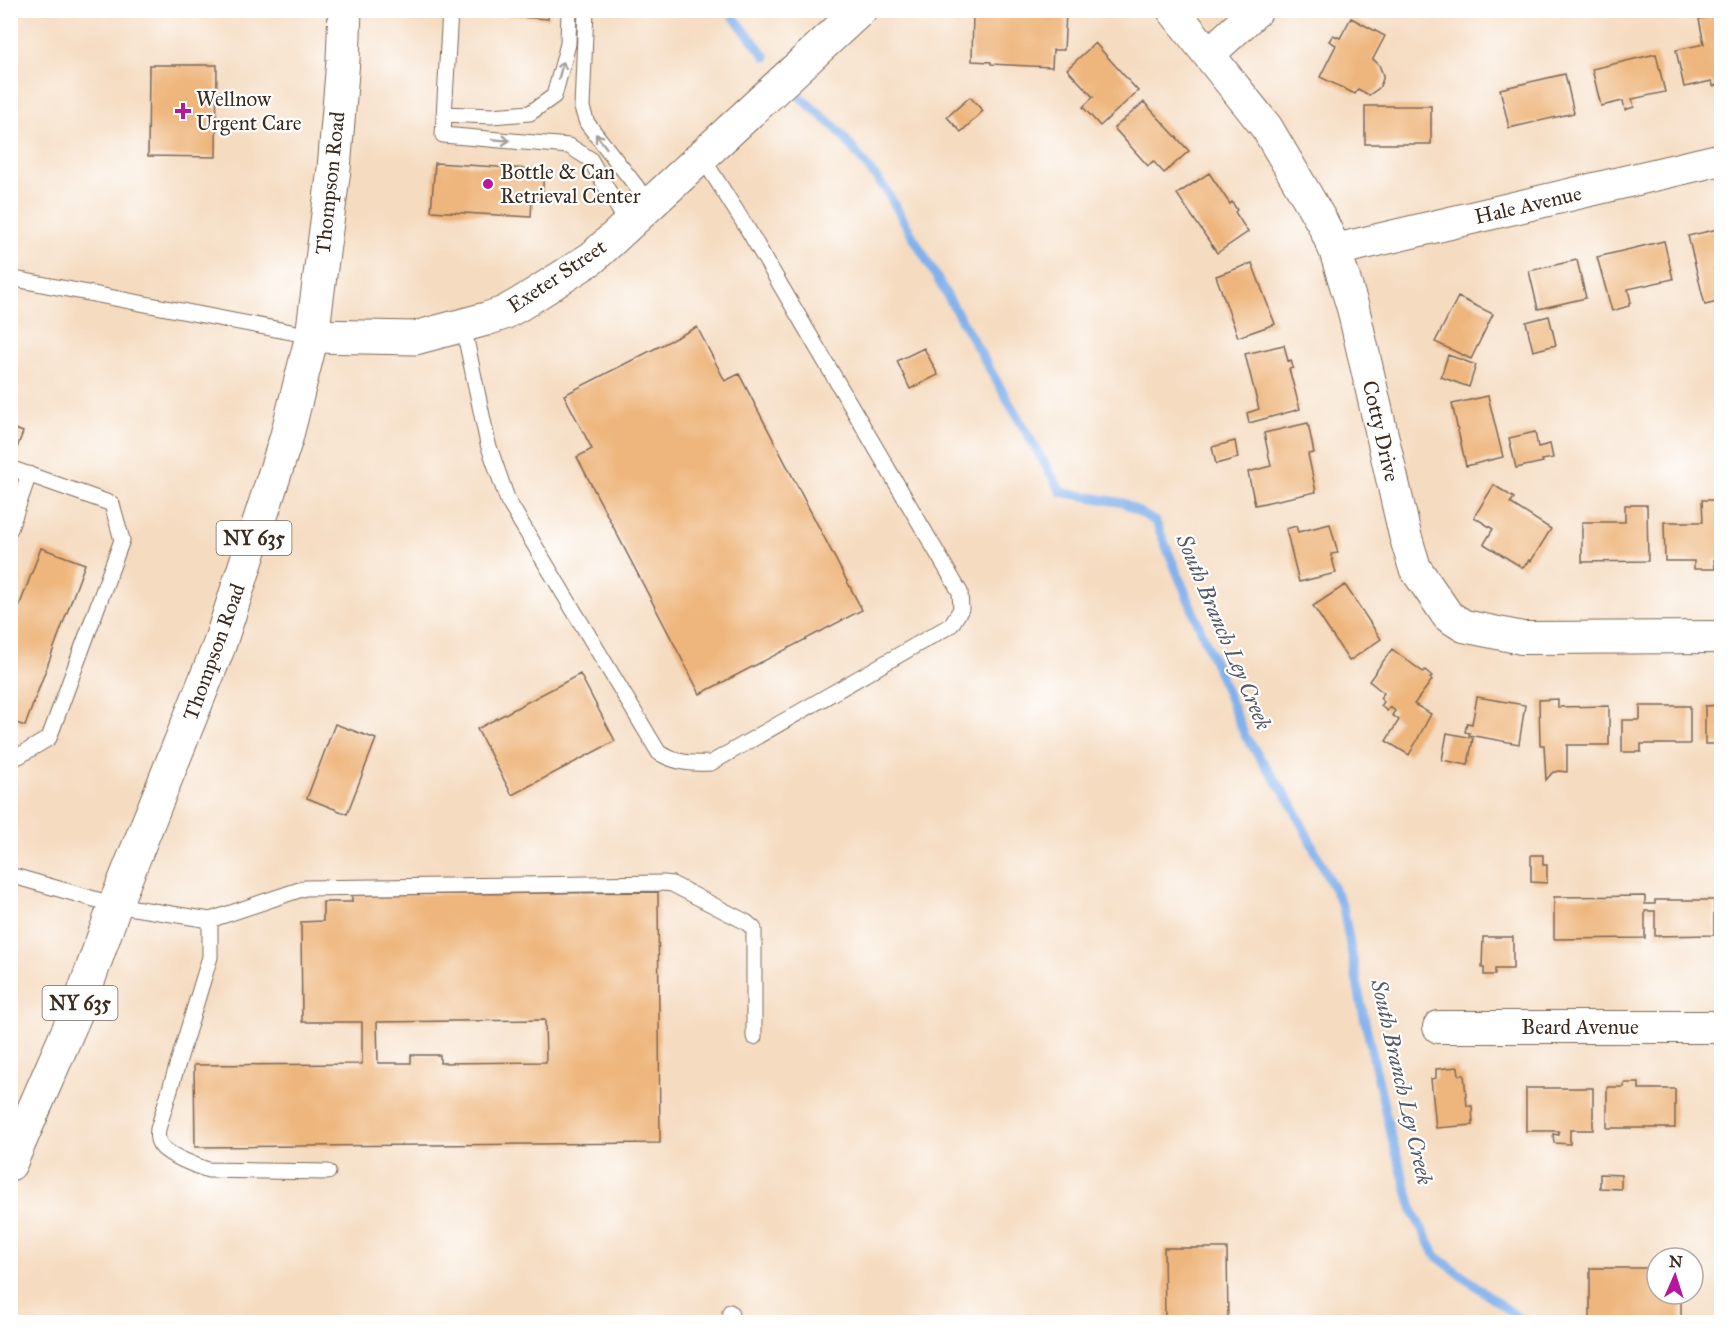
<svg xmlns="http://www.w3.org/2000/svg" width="1732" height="1333" viewBox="0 0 1732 1333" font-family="'IM FELL Great Primer',serif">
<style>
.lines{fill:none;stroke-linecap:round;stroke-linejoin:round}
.stream{stroke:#81b0eb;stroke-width:9}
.building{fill:#eeb57c;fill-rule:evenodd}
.service-casing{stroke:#7c6857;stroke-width:17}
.minor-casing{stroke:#7c6857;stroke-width:34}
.tertiary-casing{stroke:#7c6857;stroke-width:35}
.primary-casing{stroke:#7c6857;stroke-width:35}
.service{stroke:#fff;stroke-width:15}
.minor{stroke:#fff;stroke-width:32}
.tertiary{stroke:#fff;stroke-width:33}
.primary{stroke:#fff;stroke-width:33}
.oneway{stroke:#a79f9a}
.poi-dot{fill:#b5179e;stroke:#fff;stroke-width:2}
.labels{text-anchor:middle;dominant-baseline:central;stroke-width:4.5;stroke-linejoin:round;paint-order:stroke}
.shield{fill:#fff;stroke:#766a62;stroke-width:1.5}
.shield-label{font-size:20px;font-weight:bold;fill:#3b2a1e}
.poi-label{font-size:21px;fill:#3b2a1e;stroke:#fff;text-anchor:start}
.street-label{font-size:21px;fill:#3b2a1e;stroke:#fff}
.water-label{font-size:22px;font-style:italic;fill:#545966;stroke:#fff}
</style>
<rect width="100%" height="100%" fill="#fff"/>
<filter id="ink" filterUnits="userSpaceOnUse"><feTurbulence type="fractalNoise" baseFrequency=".0167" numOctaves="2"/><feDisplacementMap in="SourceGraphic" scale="12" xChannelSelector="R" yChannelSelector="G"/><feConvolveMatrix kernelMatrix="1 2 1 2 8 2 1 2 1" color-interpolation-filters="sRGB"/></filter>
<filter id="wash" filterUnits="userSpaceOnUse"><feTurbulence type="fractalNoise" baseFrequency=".008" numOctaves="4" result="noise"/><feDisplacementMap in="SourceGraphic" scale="24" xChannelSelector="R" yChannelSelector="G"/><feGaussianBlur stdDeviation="1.35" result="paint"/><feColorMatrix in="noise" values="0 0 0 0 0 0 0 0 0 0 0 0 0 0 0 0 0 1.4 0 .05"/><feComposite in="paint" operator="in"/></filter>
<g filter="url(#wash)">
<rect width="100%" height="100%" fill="#f5dcc1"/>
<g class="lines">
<!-- stream -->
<path class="stream" d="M728 10 766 57
M801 98 837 129 886 190 1061 492 1124 503 1156 522 1245 736 1290 801 1343 907 1361 1003 1389 1128 1414 1214 1436 1256 1524 1322"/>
</g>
<g id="blocks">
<!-- building -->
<path class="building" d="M508 10H549L548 19 507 16Z
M973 10H1035L1066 13 1064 50H1053L1052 67 991 64V62L972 61Z
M1722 15V84L1713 86 1712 81 1684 87 1676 50 1704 44 1699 19Z
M1351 18 1385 36 1373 59 1379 65 1383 75V79L1379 88 1369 95 1358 89 1355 94 1320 77 1336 45 1329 41 1333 35 1340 38Z
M1095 43 1138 91 1100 126 1083 107 1093 97 1067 69Z
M1656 54 1665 92 1632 99 1634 107 1625 110 1623 101 1601 106 1592 69Z
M149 65H217L216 157 148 156Z
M1565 74 1574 113 1509 128 1500 89Z
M970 97 983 111 961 132 947 117Z
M1144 102 1189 151 1164 173 1153 161 1148 166 1114 128Z
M1365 106H1431V144H1365Z
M435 163 544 170 542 200 532 199 531 217 431 211Z
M1209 173 1230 204 1232 202 1237 210 1235 212 1248 232 1217 253 1177 194Z
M1722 228V268L1714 269 1722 301 1705 305 1688 236Z
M1664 241 1673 279 1628 289 1631 302 1629 303V306L1612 311 1597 257Z
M1577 260 1586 298 1538 309 1529 271Z
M1252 263 1275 324 1238 337 1216 276Z
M1458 297 1493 314 1471 359 1435 342Z
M1549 316 1556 345 1533 351 1526 322Z
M697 327 725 381 739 374 862 610 700 694 577 457 592 449 564 395Z
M1284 345 1288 361 1291 360 1293 368 1289 369 1300 409 1249 423 1247 413 1259 409 1245 354Z
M924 348 938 375 910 389 897 361Z
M1448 355 1476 365 1469 387 1441 377Z
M1488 396 1503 457 1466 466 1452 404Z
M1308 423 1314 453 1308 454 1316 492 1255 505 1248 472 1271 466 1264 433Z
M10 427 23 432 11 464H10Z
M1535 432 1538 447 1550 444 1553 458 1542 460 1543 462 1516 468 1509 438Z
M1235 441 1238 458 1216 464 1212 447Z
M1494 485 1514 498 1510 503 1551 529 1531 561 1529 560 1523 568 1484 544 1493 529 1474 517Z
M1702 500H1722V560H1714L1715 569H1694V561H1665L1664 522H1703Z
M1625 505H1647L1648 561 1582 562V522H1625Z
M1330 524 1338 553 1331 554 1336 573 1299 582 1286 529 1296 526 1298 532Z
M41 548 85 564 25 726 10 721V631Z
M1345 585 1381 639 1349 661 1313 606Z
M1392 649 1423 672 1425 670 1432 676 1430 678 1432 680 1414 704 1431 714 1409 755 1386 741 1399 720 1392 715 1395 711 1390 707 1387 711 1381 706 1384 702 1380 698 1384 693 1369 681Z
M580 674 615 741 512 795 477 729Z
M1477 697 1525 705 1519 744 1469 735 1470 733 1465 732 1467 723 1472 724Z
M1558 699V707L1609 706V745H1567V772L1558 771 1552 773 1546 780 1544 745H1540L1539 700Z
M1722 705V744H1705V706Z
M1640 706H1690V744H1641V752H1622V720H1640Z
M335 724 376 739 347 814 307 798Z
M1447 733 1473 738 1468 765 1442 760Z
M1531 855H1543V865H1547V883L1531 882Z
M658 892 660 1143 195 1147 194 1065 362 1064V1022H302L301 922 323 921V902H352V895ZM545 1020 546 1062 440 1063V1055H411V1063H378L377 1022Z
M1645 896V904H1655V900H1714V935L1655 936V911H1645V938L1554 939V897Z
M1483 937H1513V969H1495V975H1484V968H1482Z
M1458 1067 1459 1075H1464L1467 1106H1472L1473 1125 1436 1128 1431 1079 1436 1078V1069Z
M1624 1083H1639V1089H1675V1128H1607V1087H1624Z
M1526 1088H1593V1130H1570V1144L1554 1143 1553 1134 1559 1135V1131H1526Z
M1600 1174 1621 1175V1189L1600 1188Z
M1164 1248H1227L1228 1322H1165Z
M1590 1268H1657V1294H1681V1322H1590Z"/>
</g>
</g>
<g filter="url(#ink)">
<use href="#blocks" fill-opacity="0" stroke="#7c6857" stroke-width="1.5"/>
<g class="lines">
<defs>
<path id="service" d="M450 10 443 135 569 146 590 159 628 225
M586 10 582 108 587 123 650 204
M444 114 491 116 530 113 554 96 568 44 569 10
M10 278 312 336
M463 325 488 444 508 501 659 753C677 763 691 764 711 763L951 625 961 609 960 592 747 228 702 157
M10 468 112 504 122 540 49 738 19 756 10 753
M10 529 29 474
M10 878 17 877 115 905 210 920V957L158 1129C157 1136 157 1142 163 1148 171 1156 196 1166 208 1170L328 1172
M210 920 305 888 664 883 672 884 746 922 754 929V1037
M730 1312 733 1322"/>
<path id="minor" d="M1173 10 1267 128 1322 222 1335 250 1353 308 1405 535 1415 568 1448 616 1464 626 1522 638 1722 637
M1209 54 1257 10
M1335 250 1722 159
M1439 1027H1722"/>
<path id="tertiary" d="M312 336 415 338 486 319 504 313 520 304 592 258 860 10"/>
<path id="primary" d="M10 1164 81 1001 115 905 219 646 286 439 312 336 334 169 343 60 345 10"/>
</defs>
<!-- service casing -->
<use href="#service" class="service-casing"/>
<!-- minor casing -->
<use href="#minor" class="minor-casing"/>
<!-- tertiary casing -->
<use href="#tertiary" class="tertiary-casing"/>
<!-- primary casing -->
<use href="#primary" class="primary-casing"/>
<!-- service -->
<use href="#service" class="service"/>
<!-- minor -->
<use href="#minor" class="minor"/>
<!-- tertiary -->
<use href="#tertiary" class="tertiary"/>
<!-- primary -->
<use href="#primary" class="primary"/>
</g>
<!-- one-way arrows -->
<defs><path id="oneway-shaft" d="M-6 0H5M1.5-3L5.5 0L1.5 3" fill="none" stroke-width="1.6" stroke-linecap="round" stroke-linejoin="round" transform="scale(1.5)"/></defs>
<g class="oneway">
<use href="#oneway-shaft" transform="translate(561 70) rotate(-75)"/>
<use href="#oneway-shaft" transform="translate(501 140) rotate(5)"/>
<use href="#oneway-shaft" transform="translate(601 141) rotate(-128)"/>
</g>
</g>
<!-- markers -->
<g class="poi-dot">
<path d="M180 102h6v6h6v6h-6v6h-6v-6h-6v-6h6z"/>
<circle cx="488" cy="184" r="6"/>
</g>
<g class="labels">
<!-- shield labels -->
<g class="shield">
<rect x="216.5" y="521" width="75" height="34" rx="4.5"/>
<rect x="42.5" y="986" width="75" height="34" rx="4.5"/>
</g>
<g class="shield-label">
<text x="254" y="538">NY 635</text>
<text x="80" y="1003">NY 635</text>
</g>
<!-- poi labels -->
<g class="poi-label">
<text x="196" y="99">Wellnow<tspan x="196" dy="24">Urgent Care</tspan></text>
<text x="500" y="172">Bottle &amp; Can<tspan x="500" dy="24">Retrieval Center</tspan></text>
</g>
<!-- street labels -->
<g class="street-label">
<text transform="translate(330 183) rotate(-84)">Thompson Road</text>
<text transform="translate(1528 205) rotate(-13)">Hale Avenue</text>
<text transform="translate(557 276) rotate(-34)">Exeter Street</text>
<text transform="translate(1381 431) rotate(77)">Cotty Drive</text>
<text transform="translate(214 652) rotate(-70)">Thompson Road</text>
<text x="1580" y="1027">Beard Avenue</text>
</g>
<!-- water labels -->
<g class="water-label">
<text transform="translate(1224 632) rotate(67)">South Branch Ley Creek</text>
<text transform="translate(1402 1082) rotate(77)">South Branch Ley Creek</text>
</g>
</g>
<!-- margin -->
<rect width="1732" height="1333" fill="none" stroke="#fff" stroke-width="36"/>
<!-- north arrow -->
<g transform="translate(1675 1276) rotate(3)"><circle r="28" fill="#ffffff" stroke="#b1aaa5" stroke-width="1.5"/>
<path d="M0-4.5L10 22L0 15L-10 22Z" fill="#b5179e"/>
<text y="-9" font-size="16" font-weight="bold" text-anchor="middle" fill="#3b2a1e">N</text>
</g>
</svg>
